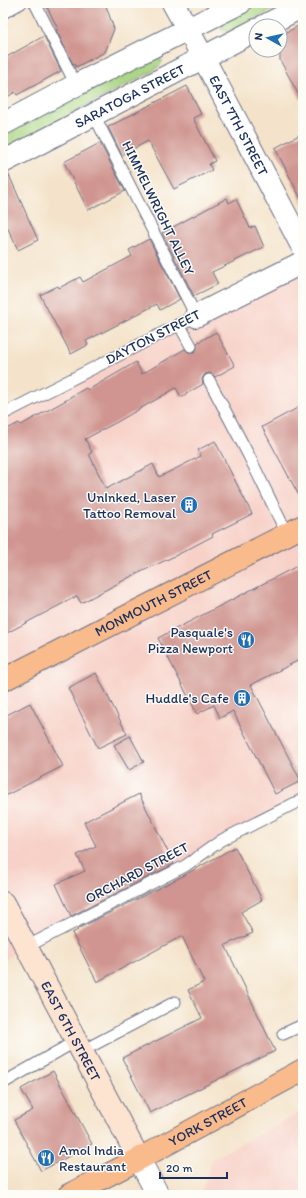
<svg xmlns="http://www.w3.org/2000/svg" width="306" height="1198" viewBox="0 0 306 1198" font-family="Itim,sans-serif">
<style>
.built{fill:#f7d1c8}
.green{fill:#a8d581;stroke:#628270}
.building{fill:#d09590}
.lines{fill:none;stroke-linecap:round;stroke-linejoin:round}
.lane-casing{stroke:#676e84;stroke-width:13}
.street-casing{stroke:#676e84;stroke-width:24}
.secondary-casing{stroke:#676e84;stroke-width:24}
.primary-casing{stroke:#676e84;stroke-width:24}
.lane{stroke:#fff;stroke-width:11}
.street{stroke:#fff;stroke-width:22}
.secondary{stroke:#fde4d1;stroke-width:22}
.primary{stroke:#fabb8c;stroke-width:22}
.labels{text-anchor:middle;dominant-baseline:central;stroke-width:3;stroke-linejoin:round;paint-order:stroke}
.street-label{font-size:14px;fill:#1b2f5e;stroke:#fdfcf7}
.poi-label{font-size:14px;fill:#1b2f5e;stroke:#fdfcf7;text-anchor:end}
</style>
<rect width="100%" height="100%" fill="#fdfcf7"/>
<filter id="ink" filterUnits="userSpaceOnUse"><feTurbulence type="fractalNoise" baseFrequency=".025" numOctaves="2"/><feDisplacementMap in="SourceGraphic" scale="8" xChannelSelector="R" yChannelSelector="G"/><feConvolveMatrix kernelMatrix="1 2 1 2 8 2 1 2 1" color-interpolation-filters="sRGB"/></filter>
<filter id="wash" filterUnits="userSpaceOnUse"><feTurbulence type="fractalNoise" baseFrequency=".012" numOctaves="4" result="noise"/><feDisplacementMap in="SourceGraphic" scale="16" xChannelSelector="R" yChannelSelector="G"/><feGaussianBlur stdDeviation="0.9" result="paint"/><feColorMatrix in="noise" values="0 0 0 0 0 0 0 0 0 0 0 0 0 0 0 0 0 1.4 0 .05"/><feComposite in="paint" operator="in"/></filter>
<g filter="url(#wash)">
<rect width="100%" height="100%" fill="#f4e3ca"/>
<!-- built -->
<path class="built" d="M303 262V799L3 960V414Z
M303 1111V1195H201L212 1159Z"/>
<!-- green -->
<path class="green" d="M258 3H285L238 28 229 31 222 30 221 27 223 22Z
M154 58 161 59 162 61 160 65 153 71 3 149V136L147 61Z"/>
<g id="blocks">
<!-- building -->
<path class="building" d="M45 3H105L114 29 105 52 76 67 74 63 73 64 56 30 58 29Z
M303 23V103L280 60V36Z
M44 36 61 71 17 95 15 92 3 100V59Z
M187 86 201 114 193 118 215 161 209 164 212 170 174 189 148 141 122 155 108 127Z
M303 133V203L275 148Z
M100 143 125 191 88 210 64 162Z
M8 173 38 240 18 250 3 218V174Z
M227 198 229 203 236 199 250 228 255 226 264 247 212 272 218 284 194 296 162 233Z
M149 239 180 299 160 310 157 304 86 341 88 345 71 354 40 295 58 286 59 288 80 277 83 282 132 256 129 250Z
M216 332 235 366 215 377 210 373 205 374 202 379 203 384 181 397 176 388 117 422 85 439 92 452 89 454 106 489 153 464 159 477 201 456 198 450 215 441 252 514 212 534 213 536 179 554 130 577 81 603 77 596 3 635V431L19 423 21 425 70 398V397L86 388 88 390 136 362 142 374 185 349 188 352H194L197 349V343Z
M303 405V503L262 427Z
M303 563V658L251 685 301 781 275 794 233 711 220 718 214 705 197 714 158 638Z
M96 673 127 734 98 748 68 688Z
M30 703 63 766 3 797V717Z
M130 736 144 762 129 770 114 745Z
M139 794 174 864 71 916 56 884 85 871 77 855 96 846 84 822Z
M235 847 262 900 241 912 253 933 225 945 275 1051 150 1113 122 1058 202 1018 188 990 204 982 182 936 97 982 72 933 78 930 77 929 181 877Z
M53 1071 92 1144 41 1171 14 1120 33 1110 21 1089Z"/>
</g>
</g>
<g filter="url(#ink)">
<use href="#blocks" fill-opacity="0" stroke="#676e84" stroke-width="1"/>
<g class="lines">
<defs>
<path id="lane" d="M35 3 76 85
M3 13 21 3
M179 324 191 346
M209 380 249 456 287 534
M3 414 196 316 94 115
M26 947 185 866 222 840 303 799
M283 1034 303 1025
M82 1051 175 1002
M3 1083 76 1041"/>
<g id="street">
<path id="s1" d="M173 3 203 57 303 248"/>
<path d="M264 26 303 6"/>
<path d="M3 124 76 85 240 3"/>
<path id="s2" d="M3 162 256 30"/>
<path d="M196 316 303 262"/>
<path d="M139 1159 158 1195"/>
</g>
<g id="secondary">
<path id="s3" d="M3 903 139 1159"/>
</g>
<g id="primary">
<path id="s4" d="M3 680 303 526"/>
<path id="s5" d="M69 1195 139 1159 303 1070"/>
</g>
</defs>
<!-- lane casing -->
<use href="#lane" class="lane-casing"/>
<!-- street casing -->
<use href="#street" class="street-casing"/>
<!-- secondary casing -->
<use href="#secondary" class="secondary-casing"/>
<!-- primary casing -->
<use href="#primary" class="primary-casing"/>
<!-- lane -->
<use href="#lane" class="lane"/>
<!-- street -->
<use href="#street" class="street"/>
<!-- secondary -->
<use href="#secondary" class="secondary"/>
<!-- primary -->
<use href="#primary" class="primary"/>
</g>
</g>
<!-- icons -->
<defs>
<symbol id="building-disc" viewBox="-11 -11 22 22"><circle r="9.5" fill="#1f6fb2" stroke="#fdfcf7"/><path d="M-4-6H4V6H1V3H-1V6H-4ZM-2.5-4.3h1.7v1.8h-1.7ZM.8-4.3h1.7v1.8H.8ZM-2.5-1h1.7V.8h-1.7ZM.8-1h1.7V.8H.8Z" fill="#fff"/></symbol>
<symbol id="restaurant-disc" viewBox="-11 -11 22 22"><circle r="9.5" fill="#1f6fb2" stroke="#fdfcf7"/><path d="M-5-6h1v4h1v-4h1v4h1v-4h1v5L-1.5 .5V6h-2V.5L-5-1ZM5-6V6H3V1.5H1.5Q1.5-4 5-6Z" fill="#fff"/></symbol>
</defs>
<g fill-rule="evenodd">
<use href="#building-disc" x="179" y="495" width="20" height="20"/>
<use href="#restaurant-disc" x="236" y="630" width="20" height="20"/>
<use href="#building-disc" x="232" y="688" width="20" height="20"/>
<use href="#restaurant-disc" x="36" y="1148" width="20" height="20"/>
</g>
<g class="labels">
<!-- street labels -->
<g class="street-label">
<text stroke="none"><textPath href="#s2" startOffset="143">SARATOGA STREET</textPath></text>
<text stroke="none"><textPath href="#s1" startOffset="139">EAST 7TH STREET</textPath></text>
<text transform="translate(158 208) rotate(64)">HIMMELWRIGHT ALLEY</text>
<text transform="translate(153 337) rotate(-27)">DAYTON STREET</text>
<text stroke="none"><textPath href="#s4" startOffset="169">MONMOUTH STREET</textPath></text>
<text transform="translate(137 873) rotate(-28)">ORCHARD STREET</text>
<text stroke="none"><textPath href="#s3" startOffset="145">EAST 6TH STREET</textPath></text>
<text stroke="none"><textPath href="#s5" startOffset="157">YORK STREET</textPath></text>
</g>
<!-- poi labels -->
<g class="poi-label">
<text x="176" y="497">UnInked, Laser<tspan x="176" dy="16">Tattoo Removal</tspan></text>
<text x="233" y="632">Pasquale's<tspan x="233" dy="16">Pizza Newport</tspan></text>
<text x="229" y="698">Huddle's Cafe</text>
<text x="59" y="1150" text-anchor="start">Amol India<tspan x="59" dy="16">Restaurant</tspan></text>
</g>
</g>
<!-- margin -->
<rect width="306" height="1198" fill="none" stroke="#fdfcf7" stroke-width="16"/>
<!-- north arrow -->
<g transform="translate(268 38) rotate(278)"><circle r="19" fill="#fdfcf7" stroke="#a3aaba"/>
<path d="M0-3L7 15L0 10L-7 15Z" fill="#1f6fb2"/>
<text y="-6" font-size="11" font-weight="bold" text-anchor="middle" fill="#1b2f5e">N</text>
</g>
<!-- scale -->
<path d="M160 1172v6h67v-6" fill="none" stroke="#1b2f5e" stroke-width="2"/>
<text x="166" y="1172" font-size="12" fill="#1b2f5e" stroke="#fdfcf7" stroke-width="3" paint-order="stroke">20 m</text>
</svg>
